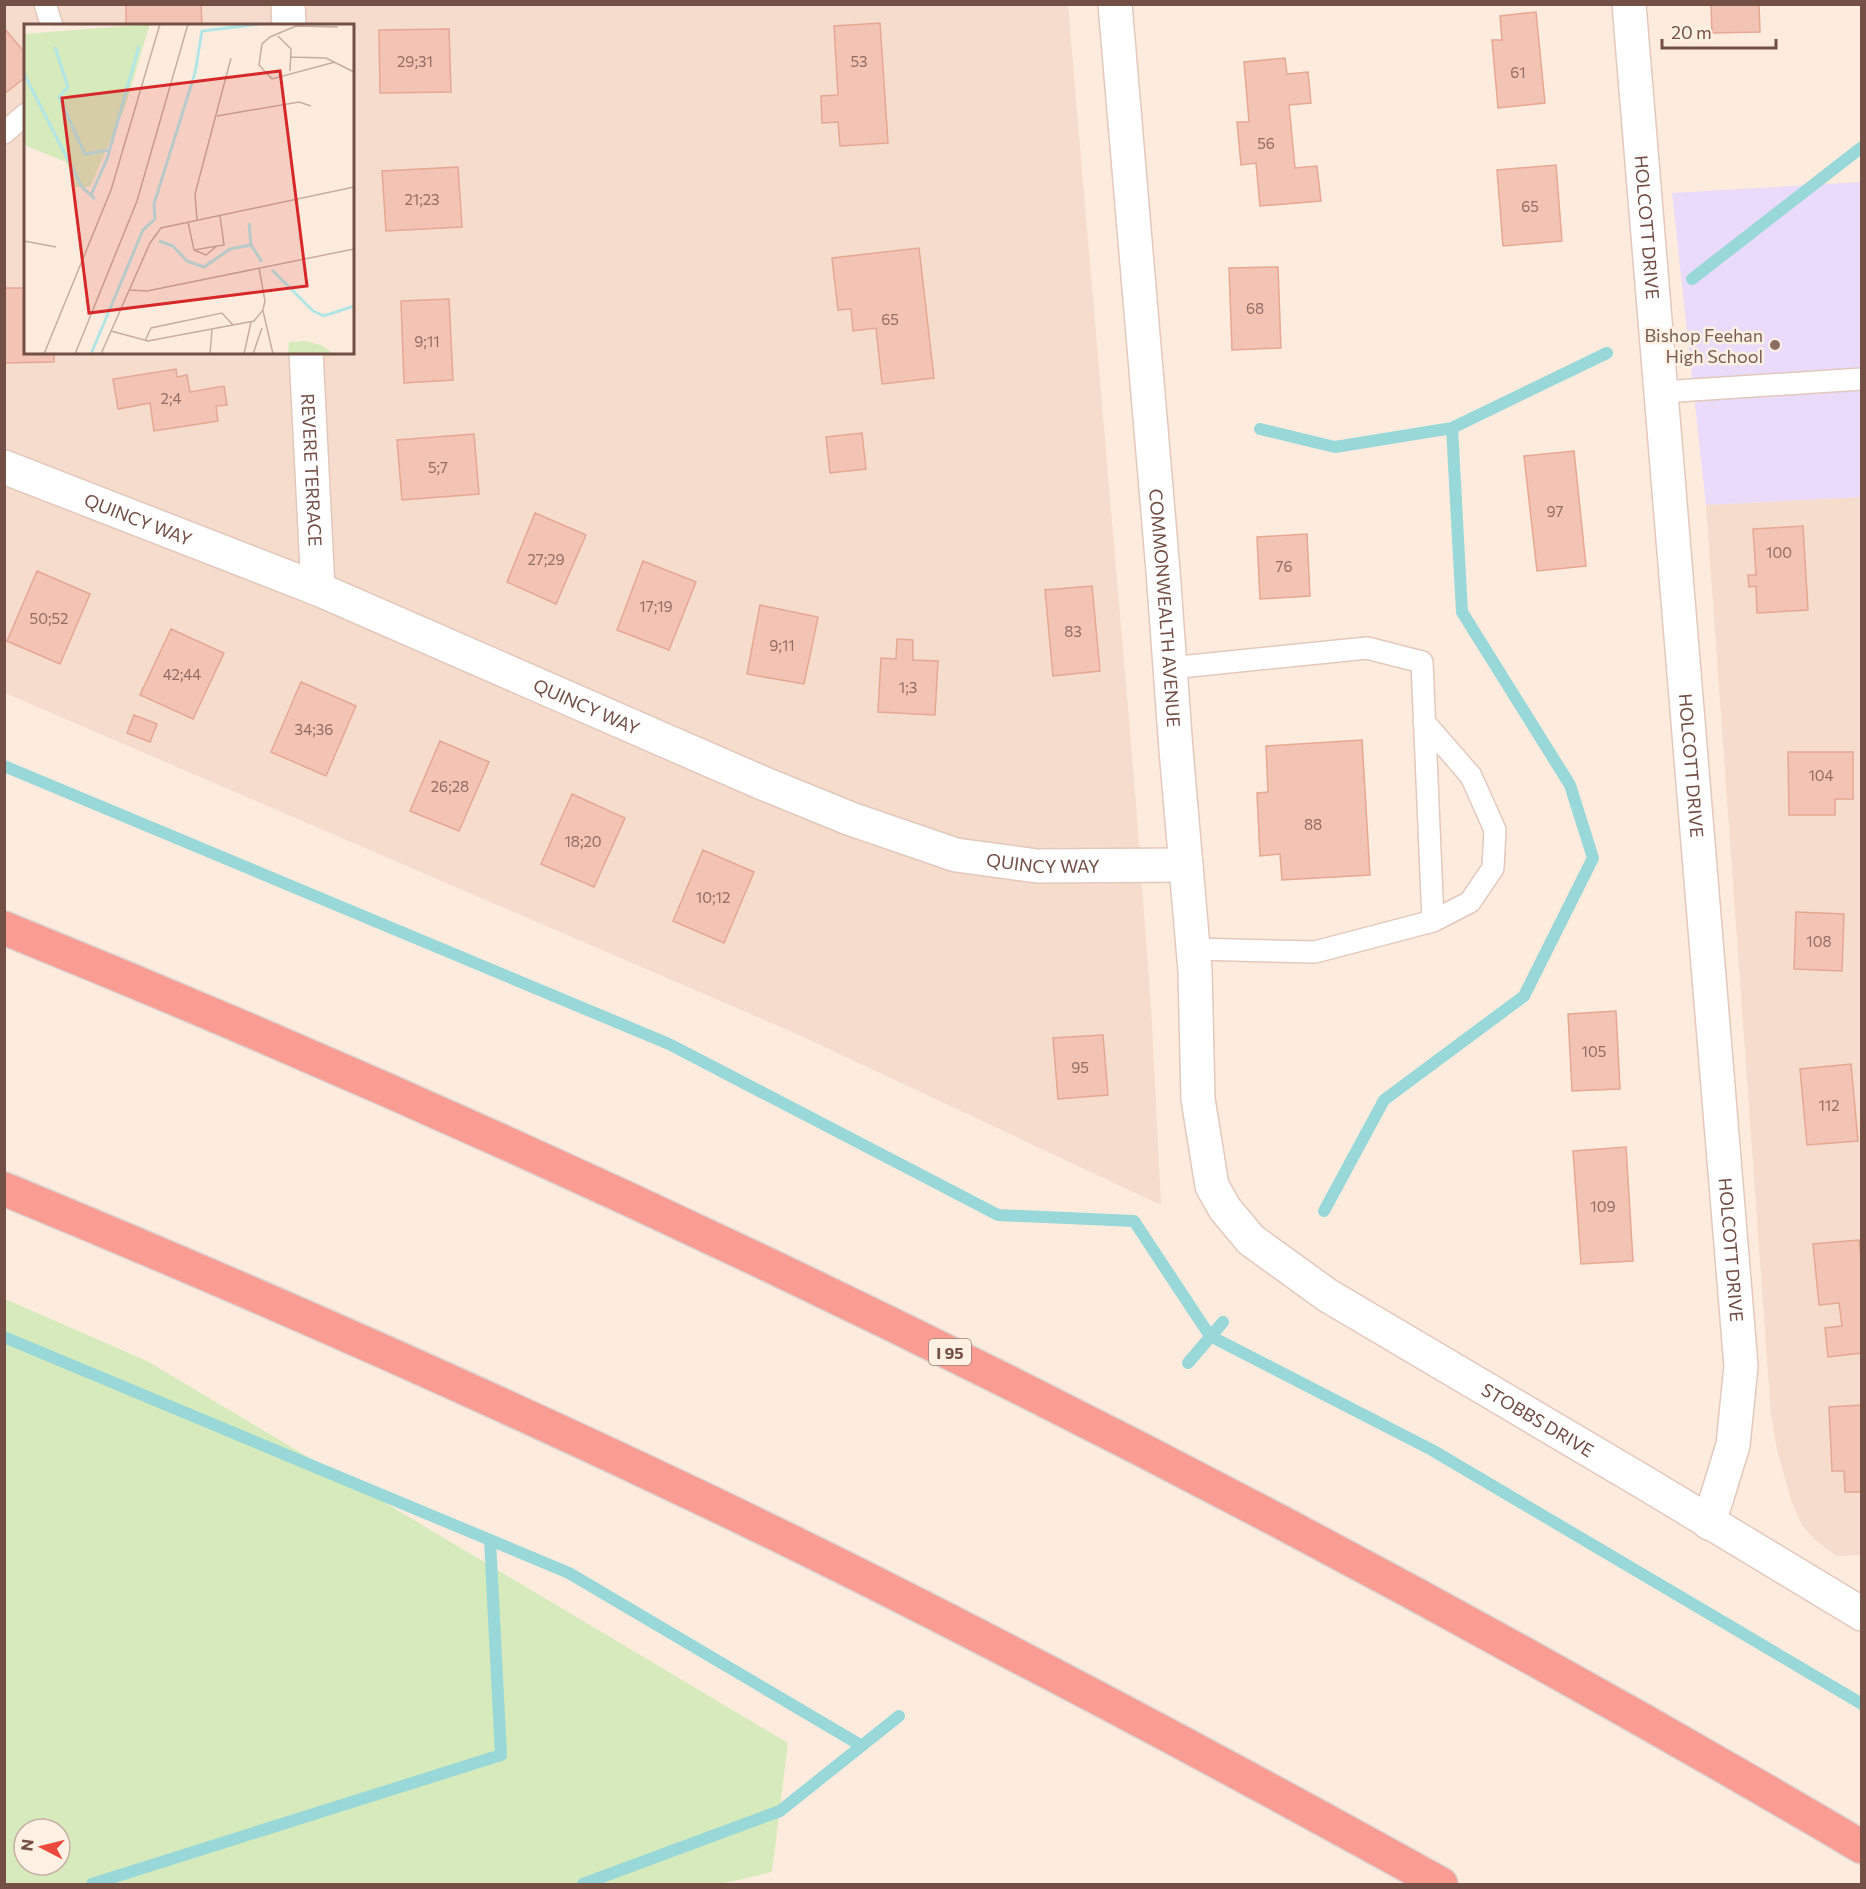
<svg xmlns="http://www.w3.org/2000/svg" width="1866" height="1889" viewBox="0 0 1866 1889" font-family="Commissioner,sans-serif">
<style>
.residential{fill:#f5dccc;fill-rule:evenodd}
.education{fill:#e9dbf9}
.green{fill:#d6eabc;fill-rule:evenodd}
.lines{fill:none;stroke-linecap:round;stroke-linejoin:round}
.stream{stroke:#98d8d8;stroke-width:12}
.building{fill:#f3c3b4;stroke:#e6a794;stroke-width:1.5}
.lane-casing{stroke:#e3c8bd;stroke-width:24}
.street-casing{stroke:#e3c8bd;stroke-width:36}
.highway-casing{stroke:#dbd1cf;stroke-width:36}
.lane{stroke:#fff;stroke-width:21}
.street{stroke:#fff;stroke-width:33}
.highway{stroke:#fa9c91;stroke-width:33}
.education-dot{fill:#8d6e63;stroke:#fff0e4;stroke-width:2}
.labels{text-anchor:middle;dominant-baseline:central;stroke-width:5;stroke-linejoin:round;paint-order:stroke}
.number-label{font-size:15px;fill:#936c62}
.shield{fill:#fff0e4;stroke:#9d7f75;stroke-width:1.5}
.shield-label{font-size:16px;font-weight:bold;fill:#734f46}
.street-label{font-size:18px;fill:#734f46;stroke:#fff0e4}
.education-label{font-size:18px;fill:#785e54;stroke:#fff0e4;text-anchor:end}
.inset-river{fill:none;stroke:#b2e6e6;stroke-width:3}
.inset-road{fill:none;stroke:#c6ada1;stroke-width:1.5}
.view{fill:#d62828;fill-opacity:0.15;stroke:#d62828;stroke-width:3}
.inset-edge{fill:none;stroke:#734f46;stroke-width:3}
</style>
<rect width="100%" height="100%" fill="#fdecdd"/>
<!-- residential -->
<path class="residential" d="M5 5H1068L1134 779 1151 1005 1161 1205 797 1034 5 693ZM26 26H352V352H26Z
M1861 497V1555L1836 1556 1814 1539 1802 1525 1792 1503 1777 1450 1771 1415 1706 505Z"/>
<!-- education -->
<path class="education" d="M1861 182V497L1706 505 1672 193Z"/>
<!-- green -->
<path class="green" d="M5 1299 147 1361 788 1743 772 1872 721 1884H5ZM24 1829H60V1865H24Z"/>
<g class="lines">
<!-- stream -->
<path class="stream" d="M1692 279 1862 147
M1260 429 1335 447 1452 428
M4 766 669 1044 998 1215 1134 1221 1210 1336 1432 1450 1862 1704
M1324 1211 1384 1100 1524 996 1593 858 1570 785 1462 612 1452 428 1607 353
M4 1337 569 1573 862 1746
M1188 1363 1223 1322
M92 1884 501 1755 490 1540
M583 1884 780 1811 899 1716"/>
</g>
<!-- building -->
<path class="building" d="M126 4H201L202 26H126Z
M1711 4H1759L1760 32 1712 33Z
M1536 12 1545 103 1498 108 1492 40H1502L1500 16Z
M880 23 888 143 840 146 838 122 822 123 821 96 838 95 834 26Z
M4 28 26 54V77L4 94Z
M449 29 451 92 380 93 379 30Z
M1285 58 1287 74 1308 72 1311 103 1289 105 1295 168 1317 166 1321 201 1260 206 1256 163 1241 165 1237 122H1249L1244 62Z
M1556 165 1562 241 1503 246 1497 170Z
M458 167 462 227 386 231 382 171Z
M919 248 934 378 882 384 876 328 853 331 851 309 838 310 832 258Z
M1278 267 1281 348 1232 350 1229 268Z
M4 288H26V352H54V362L4 363Z
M449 299 453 380 404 383 401 301Z
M176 369 177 377 187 375 190 392 224 386 227 405 216 406 218 421 154 431 150 403 118 409 113 379Z
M862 433 866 469 830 473 826 437Z
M474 434 479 494 402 500 397 440Z
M1574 451 1586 566 1537 571 1524 456Z
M535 513 586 535 556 604 507 582Z
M1803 526 1808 610 1757 613 1756 586 1749 587 1748 575H1756L1753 529Z
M1307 534 1310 596 1260 599 1257 537Z
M643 561 696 582 669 650 617 630Z
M37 571 90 594 60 664 7 641Z
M1092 586 1100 671 1053 676 1045 590Z
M760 605 818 617 804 684 747 674Z
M171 629 224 653 193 719 140 695Z
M897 639 913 640V660L938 661 935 715 878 712 881 658 896 659Z
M301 682 356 706 326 776 271 752Z
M134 715 157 724 150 742 127 733Z
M1362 740 1370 875 1282 880 1280 854 1260 856 1257 793 1268 792 1266 746Z
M440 741 489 762 459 831 410 811Z
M1788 752H1853V799H1835V815H1789Z
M572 794 625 818 594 887 541 864Z
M703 850 754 872 724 943 673 921Z
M1796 912 1844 914 1842 971 1794 969Z
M1616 1011 1620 1089 1572 1091 1568 1014Z
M1103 1035 1108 1095 1058 1099 1053 1038Z
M1851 1064 1858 1141 1807 1145 1800 1069Z
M1626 1147 1633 1261 1581 1264 1573 1151Z
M1859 1240 1862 1266V1353L1828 1357 1825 1328 1842 1326 1839 1303 1819 1305 1813 1244Z
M1862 1405V1492H1845L1844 1471H1832L1829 1407Z"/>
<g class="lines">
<defs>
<path id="lane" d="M45 4 52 26
M4 133 26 114
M1662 392 1862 379
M1170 668 1367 648 1422 662 1433 921 1315 952 1194 949
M1424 722 1471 776 1495 830 1493 868 1470 902 1433 921"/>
<g id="street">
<path d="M288 4 289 26"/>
<path id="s1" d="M1115 4 1163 571 1176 750 1195 971 1198 1099 1212 1186 1225 1209 1251 1240 1327 1295 1645 1483 1862 1614"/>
<path id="s2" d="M1629 4 1741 1366 1733 1445 1709 1523"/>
<path id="s3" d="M306 352 318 589"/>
<path id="s4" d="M4 467 318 589 760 782 851 819 956 855 1037 866 1186 865"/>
</g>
<path id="highway" d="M4 928C645 1188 1266 1495 1862 1847
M4 1189C244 1288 482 1393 716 1505 962 1623 1203 1752 1441 1884"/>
</defs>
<!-- lane casing -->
<use href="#lane" class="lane-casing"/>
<!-- street casing -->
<use href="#street" class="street-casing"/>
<!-- highway casing -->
<use href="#highway" class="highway-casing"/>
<!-- lane -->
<use href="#lane" class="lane"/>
<!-- street -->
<use href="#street" class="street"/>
<!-- highway -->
<use href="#highway" class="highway"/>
</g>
<!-- markers -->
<circle class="education-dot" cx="1775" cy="345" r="6"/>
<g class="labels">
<!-- number labels -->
<g class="number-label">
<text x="415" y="61">29;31</text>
<text x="859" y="61">53</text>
<text x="1518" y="72">61</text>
<text x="1266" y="143">56</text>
<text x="422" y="199">21;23</text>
<text x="1530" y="206">65</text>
<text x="1255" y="308">68</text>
<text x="890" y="319">65</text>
<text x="427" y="341">9;11</text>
<text x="171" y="398">2;4</text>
<text x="438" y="467">5;7</text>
<text x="1555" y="511">97</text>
<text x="1779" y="552">100</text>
<text x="546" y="559">27;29</text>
<text x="1284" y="566">76</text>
<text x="656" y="606">17;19</text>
<text x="49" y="618">50;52</text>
<text x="1073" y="631">83</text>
<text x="782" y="645">9;11</text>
<text x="182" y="674">42;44</text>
<text x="908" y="687">1;3</text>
<text x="314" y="729">34;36</text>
<text x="1821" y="775">104</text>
<text x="450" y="786">26;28</text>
<text x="1313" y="824">88</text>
<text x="583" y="841">18;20</text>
<text x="713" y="897">10;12</text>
<text x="1819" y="941">108</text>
<text x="1594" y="1051">105</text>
<text x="1080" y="1067">95</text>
<text x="1829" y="1105">112</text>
<text x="1603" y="1206">109</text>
</g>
<!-- shield labels -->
<rect class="shield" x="929" y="1339" width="42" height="26" rx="4.5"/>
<g class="shield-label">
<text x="950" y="1352">I 95</text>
</g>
<!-- street labels -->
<g class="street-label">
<text stroke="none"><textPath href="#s2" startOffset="224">HOLCOTT DRIVE</textPath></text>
<text stroke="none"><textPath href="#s3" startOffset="118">REVERE TERRACE</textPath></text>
<text stroke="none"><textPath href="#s4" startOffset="144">QUINCY WAY</textPath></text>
<text stroke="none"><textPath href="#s1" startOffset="606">COMMONWEALTH AVENUE</textPath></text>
<text stroke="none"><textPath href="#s4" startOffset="630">QUINCY WAY</textPath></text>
<text stroke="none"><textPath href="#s2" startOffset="764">HOLCOTT DRIVE</textPath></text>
<text stroke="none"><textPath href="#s4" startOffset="1116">QUINCY WAY</textPath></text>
<text stroke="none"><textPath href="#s2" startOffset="1250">HOLCOTT DRIVE</textPath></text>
<text stroke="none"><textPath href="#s1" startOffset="1592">STOBBS DRIVE</textPath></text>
</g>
<!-- education labels -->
<g class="education-label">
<text x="1763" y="335">Bishop Feehan<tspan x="1763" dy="21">High School</tspan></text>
</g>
</g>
<!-- overview -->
<g transform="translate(24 24)">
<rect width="330" height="330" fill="#fdecdd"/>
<path d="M126 0 101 83 66 163H51L42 138 0 121V10ZM281 317 297 321 310 330H264L265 318Z" fill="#d6eabc"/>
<path class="inset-river" d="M31 23 44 63 35 73 61 130 85 126M0 50 58 163 71 175M67 171 83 135 115 22M225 199 227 221M135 217 149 222 163 237 180 243 206 225 227 221 238 238M248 246 289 287 300 292 330 282M67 330 119 206 131 195 130 180 171 49 178 7 235 0"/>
<path class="inset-road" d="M254 12 267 25 266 47M266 33 302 34 330 48M311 38 248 55 235 41 238 20 246 13 272 2 314 3M193 92 275 78 287 82M173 196 171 170 207 34M164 198 170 226 200 221 196 192M0 217 32 223M170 226 182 231 193 222M105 266 123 267 330 225M239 287 249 330M87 307 124 317 230 297 239 286 241 277 235 244M121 317 127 304 198 289 209 301M20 330 87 166 136 0M51 330 113 177 164 0M77 330 126 219 137 204 330 163M186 330 188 305M220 330 227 298M229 330 238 304"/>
<path class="view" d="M256 47 283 262 65 289 38 74Z"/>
<rect width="330" height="330" class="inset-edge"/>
</g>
<!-- border -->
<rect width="1866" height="1889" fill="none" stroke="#734f46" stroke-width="12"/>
<!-- north arrow -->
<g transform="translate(42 1847) rotate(277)"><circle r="28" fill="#fff0e4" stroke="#c7b0a5" stroke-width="1.5"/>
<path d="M0-4.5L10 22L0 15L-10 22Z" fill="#ec493d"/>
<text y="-9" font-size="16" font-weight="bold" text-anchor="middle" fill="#734f46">N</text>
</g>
<!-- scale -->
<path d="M1662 39v9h114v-9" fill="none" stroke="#734f46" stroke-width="3"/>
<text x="1671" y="39" font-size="18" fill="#734f46" stroke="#fff0e4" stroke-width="4.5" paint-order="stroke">20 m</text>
</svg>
